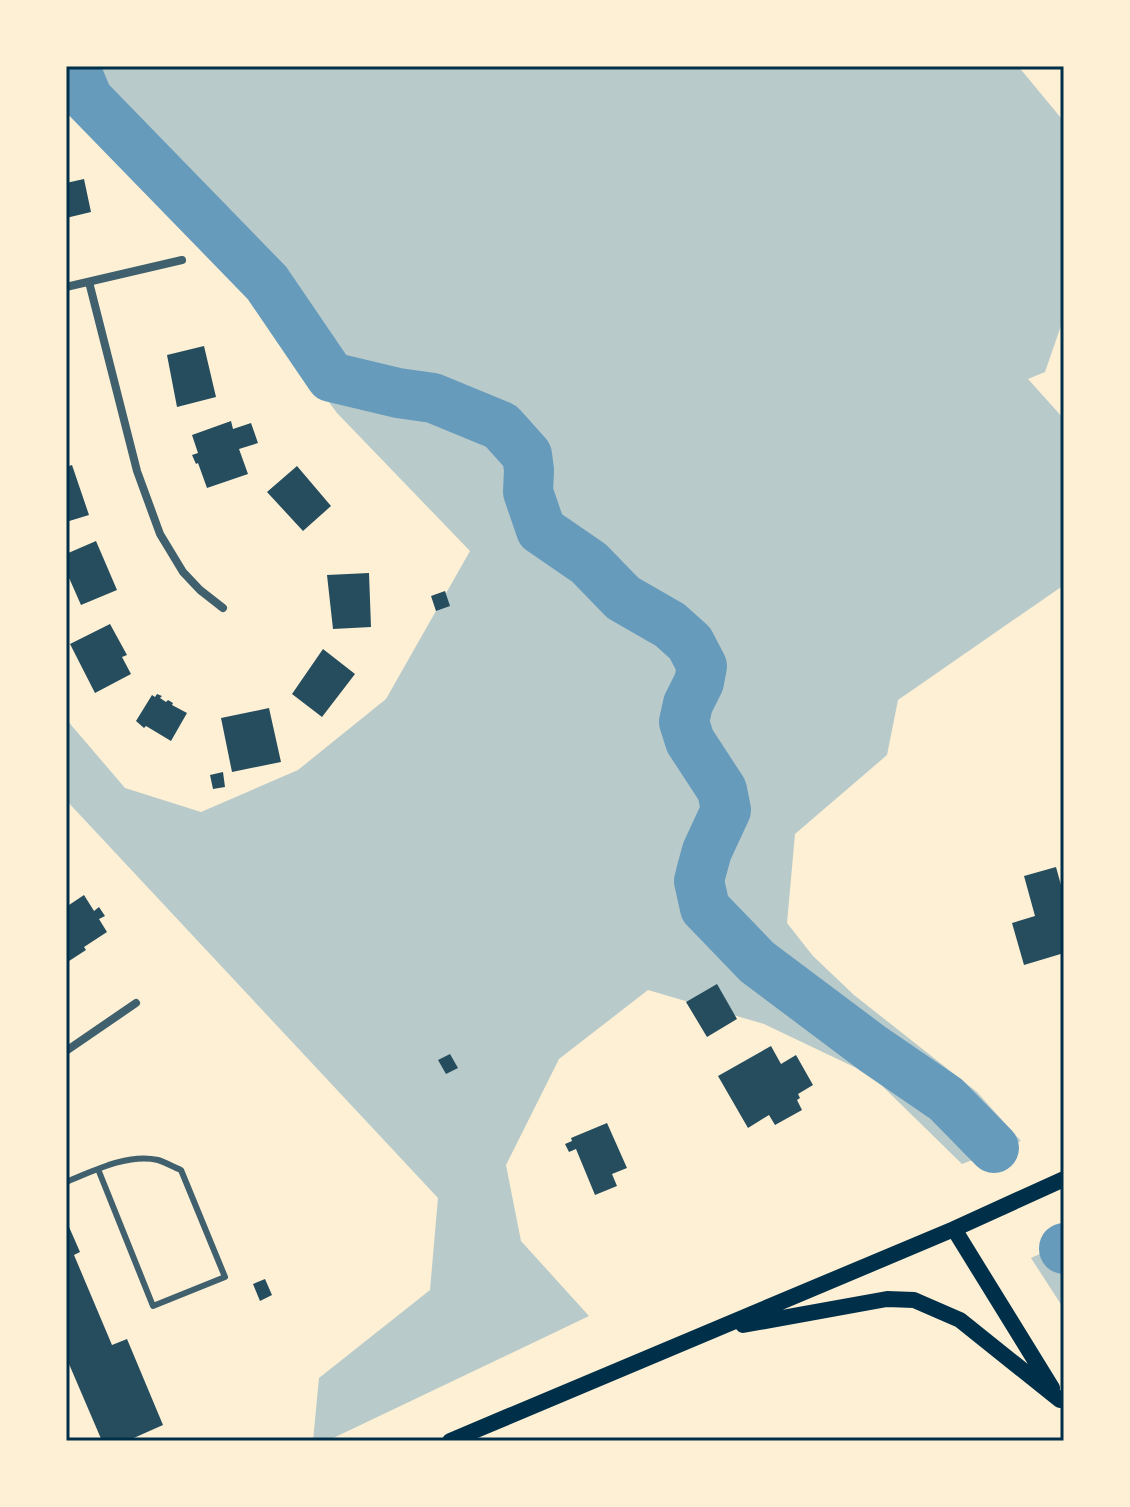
<svg xmlns="http://www.w3.org/2000/svg" width="1130" height="1507" viewBox="0 0 1130 1507" font-family="'PT Sans',sans-serif">
<style>
.green{fill:#b9caca}
.lines{fill:none;stroke-linecap:round;stroke-linejoin:round}
.stream{stroke:#669bbc;stroke-width:8}
.river{stroke:#669bbc;stroke-width:50}
.building{fill:#264d5e}
.service{stroke:#3f606c;stroke-width:6}
.minor{stroke:#3f606c;stroke-width:8}
.secondary{stroke:#003049;stroke-width:16}
.neatline{fill:none;stroke:#003049;stroke-width:3}
</style>
<rect width="100%" height="100%" fill="#fdf0d5"/>
<!-- green -->
<path class="green" d="M92 66H1018L1061 118 1064 116V317L1045 372 1028 379 1064 419V585L898 700 887 755 795 834 787 923 813 956 854 995 977 1092 1021 1141 962 1164 871 1075 764 1024 648 990 559 1059 506 1165 521 1241 589 1316 327 1441H313L319 1378 430 1290 438 1198 66 800V719L125 788 201 812 298 770 386 699 470 551 337 413 137 144Z
M1064 1243V1309L1031 1258Z"/>
<g class="lines">
<!-- stream -->
<path class="stream" d="M66 90 88 99"/>
<!-- river -->
<path class="river" d="M74 66 88 99 267 283 331 377 398 393 433 398 501 426 527 455 529 470 528 492 541 530 589 563 623 598 670 625 690 643 702 666 699 682 688 704 684 722 690 741 722 790 726 810 707 851 702 869 699 881 705 908 757 962 873 1049 946 1099 994 1148
M1064 1248V1249"/>
</g>
<!-- building -->
<path class="building" d="M84 179 91 212 66 218V183Z
M204 346 216 397 177 407 167 355Z
M231 421 233 429 251 423 258 443 239 449 248 474 207 488 198 463 196 464 192 455 198 453 192 435Z
M72 465 89 515 66 522V467Z
M297 466 331 506 303 531 267 492Z
M96 541 117 590 81 605 66 571V554Z
M369 573 371 627 333 629 327 575Z
M445 591 450 606 436 611 431 596Z
M110 624 127 655 122 657 131 674 95 693 70 644Z
M323 649 355 674 322 717 292 694Z
M157 694 162 696 160 698 166 702 168 700 173 703 172 705 187 713 171 741 146 726 144 728 136 721 152 695 155 697Z
M269 708 281 762 232 772 221 718Z
M223 772 225 787 213 789 210 775Z
M1056 867 1064 896V953L1024 965 1012 923 1035 916 1024 876Z
M84 895 94 911 99 907 105 916 99 919 107 932 84 947 86 950 66 963V907Z
M717 984 737 1019 707 1037 686 1002Z
M771 1046 781 1064 796 1055 813 1085 798 1094 800 1098 797 1100 802 1110 775 1125 769 1115 748 1128 718 1076Z
M450 1054 458 1068 446 1074 438 1060Z
M607 1123 627 1168 612 1174 617 1186 595 1195 576 1149 569 1152 565 1144 572 1141 571 1138Z
M66 1220 80 1252 74 1255 112 1345 127 1339 163 1425 127 1441H102L69 1364 66 1365Z
M265 1279 272 1295 260 1301 253 1284Z"/>
<g class="lines">
<!-- service -->
<path class="service" d="M66 1182C93 1171 128 1153 158 1160 165 1162 173 1167 181 1170L225 1277 153 1306 98 1169"/>
<!-- minor -->
<path class="minor" d="M89 282 137 471 160 534 183 572 200 590 223 608
M66 287 182 260
M66 1051 136 1003"/>
<!-- secondary -->
<path class="secondary" d="M954 1229 1052 1388
M743 1325 887 1299 914 1300 960 1320 1060 1400
M450 1441 954 1229 1064 1179"/>
</g>
<!-- border -->
<rect width="1130" height="1507" fill="none" stroke="#fdf0d5" stroke-width="136"/>
<rect x="68" y="68" width="994" height="1371" class="neatline"/>
</svg>
